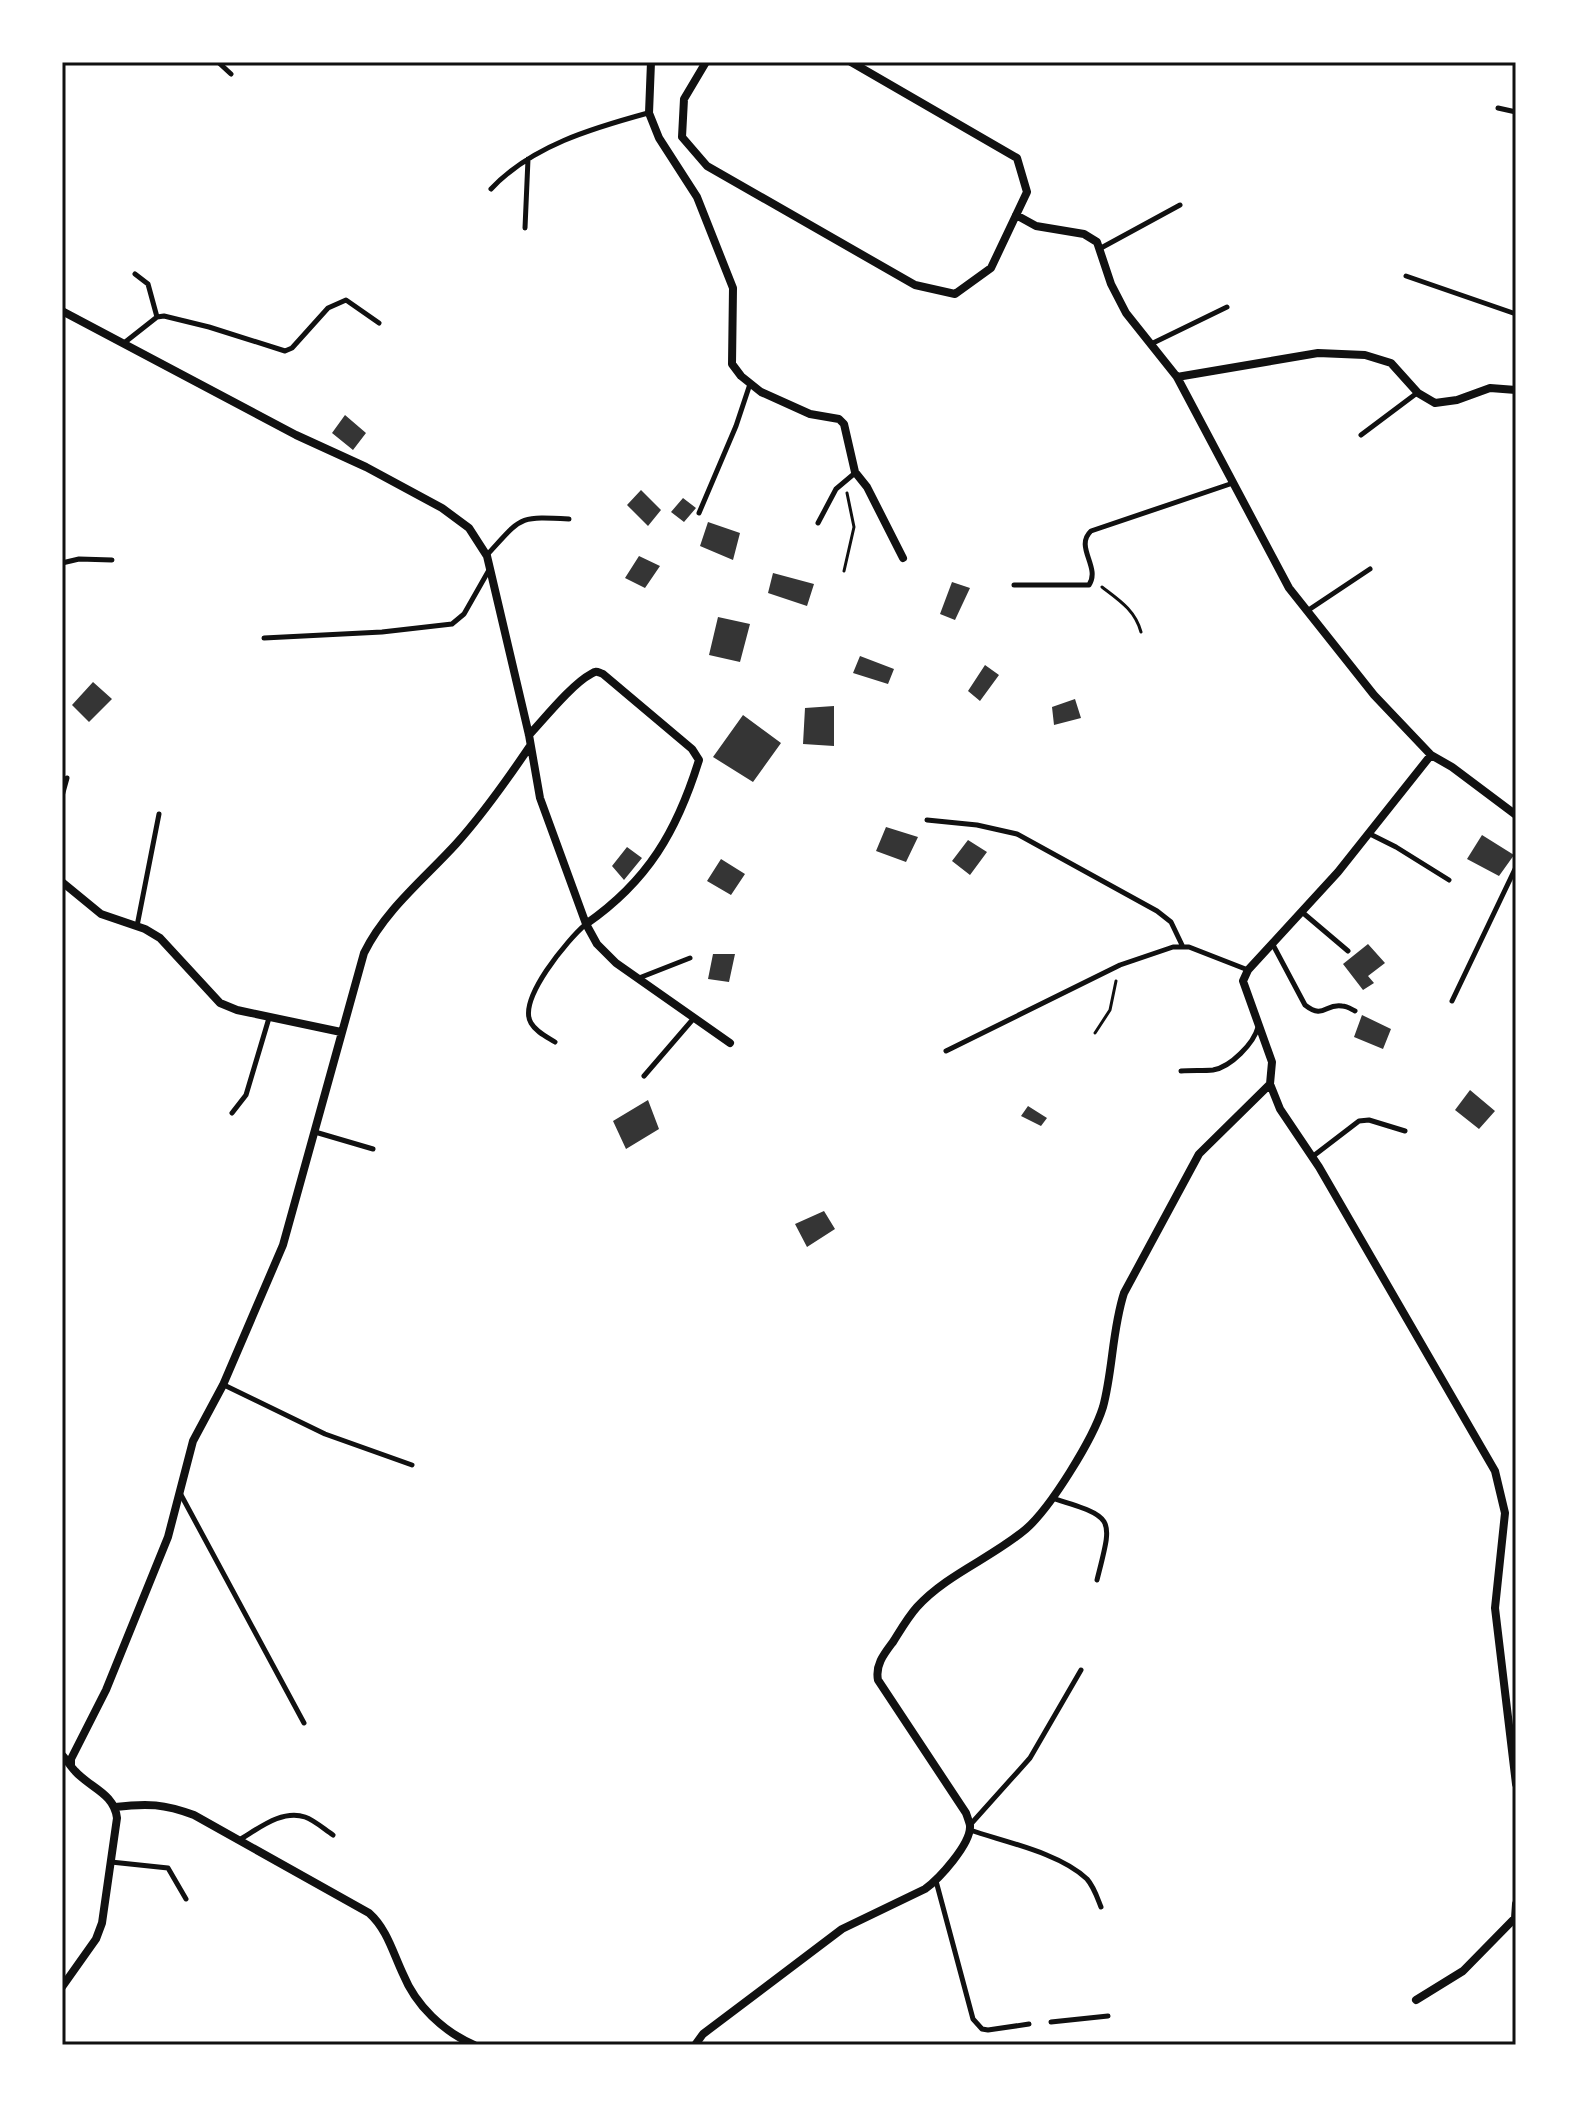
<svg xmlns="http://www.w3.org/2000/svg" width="1578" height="2107" viewBox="0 0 1578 2107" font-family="'Varela Round',sans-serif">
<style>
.building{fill:#353535}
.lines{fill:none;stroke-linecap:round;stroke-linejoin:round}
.path{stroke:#111;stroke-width:3}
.service{stroke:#111;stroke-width:5}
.minor{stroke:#111;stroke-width:8}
.neatline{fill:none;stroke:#111;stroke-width:3}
</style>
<rect width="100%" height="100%" fill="#fff"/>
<!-- building -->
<path class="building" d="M345 415 366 433 353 450 332 433Z
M641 490 661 510 648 526 627 505Z
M683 498 696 508 684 522 671 512Z
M708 522 740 533 733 560 700 546Z
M639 556 660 566 645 588 625 578Z
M773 573 814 584 807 606 768 593Z
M952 582 970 588 955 620 940 614Z
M718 617 750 624 740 662 709 655Z
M860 656 894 669 888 684 853 673Z
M985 665 999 675 980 701 968 691Z
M93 682 112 699 89 722 72 705Z
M1075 699 1081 718 1054 725 1052 707Z
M834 706V746L803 744 805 708Z
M743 715 781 743 753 782 713 757Z
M886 827 918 837 906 862 876 851Z
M1482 835 1514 855 1499 876 1467 859Z
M968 840 987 852 970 875 952 861Z
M627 847 642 858 624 880 612 866Z
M721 859 745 874 731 895 707 881Z
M1368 944 1385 963 1368 976 1374 983 1363 990 1343 964Z
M713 954H735L729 982 708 979Z
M1362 1015 1391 1029 1383 1049 1354 1037Z
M1470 1090 1495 1111 1479 1129 1455 1110Z
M648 1100 659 1129 626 1149 613 1121Z
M1028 1106 1047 1118 1041 1126 1021 1116Z
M824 1211 835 1229 807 1247 795 1224Z"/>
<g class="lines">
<!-- path -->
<path class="path" d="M844 571 854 527 847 493
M1102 587C1119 600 1135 610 1141 632
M1095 1033 1110 1010 1116 981"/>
<!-- service -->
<path class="service" d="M218 62 231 74
M1498 108 1516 112
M491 189C531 146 593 128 648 113
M525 228 528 159
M1101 248 1180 205
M135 274 148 284 157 317
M1406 276 1516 314
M124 343 157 317 164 316 209 327 285 351 292 348 328 308 346 300 379 323
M1151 344 1227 307
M1361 435 1417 393
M699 513 736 426 750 384
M818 523 836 489 855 473
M487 555C522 517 517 516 569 519
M62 563 79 559 112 560
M1014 585H1089C1101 567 1074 547 1091 531L1233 483
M1307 611 1370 569
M264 638 382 632 452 624 464 614 489 570
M62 796 67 778
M927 820 977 825 1017 834 1157 911 1171 922 1182 945
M1370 834 1396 847 1449 880
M1302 912 1348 951
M137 926 159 814
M1272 943 1305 1005C1324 1020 1325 1003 1342 1006 1347 1006 1351 1009 1355 1011
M639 978 690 958
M1452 1001 1516 867
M555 1042C547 1037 536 1032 531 1023 517 1000 568 939 586 924
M946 1051 1120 965 1173 947H1189L1248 970
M1181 1071C1192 1070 1203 1071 1213 1070 1231 1067 1254 1043 1258 1027
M644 1076 694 1018
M232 1113 246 1095 269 1018
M315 1132 373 1149
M1312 1157 1359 1121 1369 1120 1405 1131
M224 1385 325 1434 412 1465
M180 1493 304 1723
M1052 1498C1116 1518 1113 1516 1097 1580
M970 1825 1030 1758 1081 1670
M970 1830C1005 1842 1060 1853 1087 1879 1094 1887 1097 1897 1101 1907
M239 1840C258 1829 282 1809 305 1817 314 1820 324 1829 333 1835
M111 1862 168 1868 186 1899
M936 1881 973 2019 982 2029 988 2030 1029 2024
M1051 2022 1108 2016"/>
<!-- minor -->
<path class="minor" d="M651 62 649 113 659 138 697 197 733 288 732 364 741 376 761 392 810 414 839 419 844 424 855 472 867 487 903 558
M706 62 684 99 682 137 707 166 915 285 955 294 991 268 1027 192 1017 158 851 62
M1016 215 1036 226 1084 234 1097 242 1111 284 1126 313 1177 377 1289 588 1374 695 1431 755 1452 767 1516 815
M62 311 296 435 366 467 442 508 469 528 487 556 529 735 540 798 586 924 597 944 616 963 730 1043
M1177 377 1318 353 1365 355 1391 363 1418 393 1435 403 1457 400 1490 388 1516 390
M529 735C544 719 572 684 591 674 597 670 597 672 603 674L692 749 699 760C677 831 648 881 586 924
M1431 755 1338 872 1248 970 1243 981 1272 1062 1270 1084 1280 1109 1319 1167 1495 1471 1505 1513 1495 1608 1516 1784
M62 882 101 914 145 929 160 938 220 1003 237 1010 341 1032
M62 1755C67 1760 70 1766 75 1771 90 1788 114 1793 117 1818L102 1923 96 1939 62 1987
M71 1765V1759L106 1690 168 1537 193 1441 223 1385 283 1245 364 953C385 910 424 879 456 844 484 813 507 780 530 746
M115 1807C148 1803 164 1804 194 1815L369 1913C387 1929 393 1953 403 1974 416 2006 443 2031 474 2045
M1416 2000 1463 1971 1515 1918 1516 1904
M695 2045 703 2034 842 1929 925 1889C939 1879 971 1844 970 1826 970 1824 967 1816 966 1813L878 1680C875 1665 884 1654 893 1642 900 1631 908 1617 917 1607 947 1574 992 1558 1026 1529 1051 1507 1093 1439 1103 1407 1113 1370 1112 1330 1124 1293L1199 1154 1270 1084"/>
</g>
<!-- border -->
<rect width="1578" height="2107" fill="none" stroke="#ffffff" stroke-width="128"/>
<rect x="64" y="64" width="1450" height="1979" class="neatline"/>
</svg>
